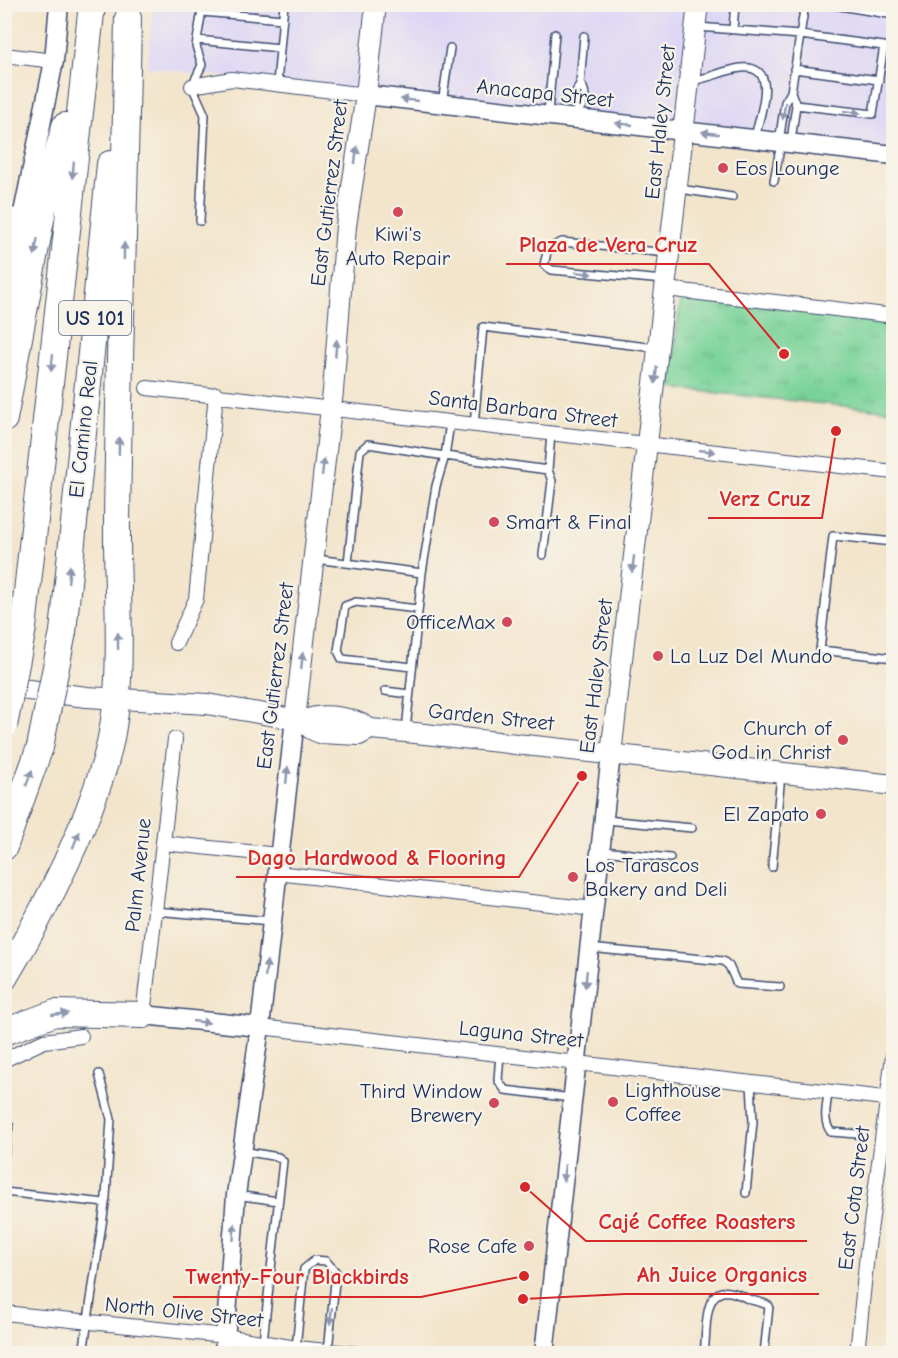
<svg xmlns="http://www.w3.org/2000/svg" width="898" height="1358" viewBox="0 0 898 1358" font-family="'Comic Neue',sans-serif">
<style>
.built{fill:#ddd5f6}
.grass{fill:url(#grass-tufts);stroke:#4a817c;stroke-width:1.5}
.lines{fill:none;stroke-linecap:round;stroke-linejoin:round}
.service-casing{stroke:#3b4a6e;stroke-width:10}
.minor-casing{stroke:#3b4a6e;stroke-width:16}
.tertiary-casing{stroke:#3b4a6e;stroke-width:21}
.secondary-casing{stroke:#3b4a6e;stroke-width:22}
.motorway-casing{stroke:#3b4a6e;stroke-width:28}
.service{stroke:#fff;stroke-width:7}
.minor{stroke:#fff;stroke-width:14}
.tertiary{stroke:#fff;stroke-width:18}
.secondary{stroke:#fff;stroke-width:20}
.motorway{stroke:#fff;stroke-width:26}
.motorway-bridge-casing{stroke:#3b4a6e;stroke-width:28;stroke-linecap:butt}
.motorway-bridge{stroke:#fff;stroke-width:26}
.oneway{fill:#8d97ae}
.poi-dot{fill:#d1495b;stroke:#f7f3e8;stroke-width:2}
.labels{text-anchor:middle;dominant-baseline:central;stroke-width:4.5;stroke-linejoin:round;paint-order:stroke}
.shield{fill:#f7f3e8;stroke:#5d6a87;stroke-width:1.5}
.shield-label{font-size:20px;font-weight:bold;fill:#1b2f5e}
.street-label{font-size:21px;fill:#1b2f5e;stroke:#f7f3e8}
.poi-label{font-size:21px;fill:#1b2f5e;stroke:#f7f3e8;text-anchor:start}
.leader{fill:none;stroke:#d62828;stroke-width:2}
.callout-dot{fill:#d62828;stroke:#f7f3e8;stroke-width:2}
.callout-label{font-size:22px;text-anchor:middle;font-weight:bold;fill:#d62828;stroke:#f7f3e8;stroke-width:4.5;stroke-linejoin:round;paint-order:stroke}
</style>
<defs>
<pattern id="grass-tufts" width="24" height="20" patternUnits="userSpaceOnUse" patternTransform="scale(1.5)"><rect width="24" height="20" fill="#79d399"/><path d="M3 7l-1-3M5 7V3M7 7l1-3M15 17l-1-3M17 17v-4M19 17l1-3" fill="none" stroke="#68b586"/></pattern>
</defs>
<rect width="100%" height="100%" fill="#f7f3e8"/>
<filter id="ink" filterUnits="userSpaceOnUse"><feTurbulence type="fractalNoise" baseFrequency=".0167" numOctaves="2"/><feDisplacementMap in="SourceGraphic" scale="12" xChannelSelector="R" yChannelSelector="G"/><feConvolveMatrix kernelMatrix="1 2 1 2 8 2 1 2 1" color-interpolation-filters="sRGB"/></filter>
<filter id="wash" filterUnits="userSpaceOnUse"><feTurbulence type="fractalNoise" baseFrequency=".008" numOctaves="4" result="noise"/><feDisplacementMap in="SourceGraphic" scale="24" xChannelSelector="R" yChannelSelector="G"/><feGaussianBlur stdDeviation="1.35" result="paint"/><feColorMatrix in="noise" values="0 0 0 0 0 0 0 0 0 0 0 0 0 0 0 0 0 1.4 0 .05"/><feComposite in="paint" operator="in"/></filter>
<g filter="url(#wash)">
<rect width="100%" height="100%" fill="#f3e5cc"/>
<!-- built -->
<path class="built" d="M154 5H893V162L147 67Z"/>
<!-- grass -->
<path class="grass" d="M681 295 893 321V411L670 388Z"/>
</g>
<g filter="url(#ink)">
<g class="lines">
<defs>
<path id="service" d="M828 4 894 15
M202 12 283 19
M698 27 800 35 891 47 894 28
M733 29 735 4
M197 40 280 48
M794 69 879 80
M690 81C708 79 724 70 741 68 781 64 759 117 755 137
M277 84 284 4
M580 84 584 36
M791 92 805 4
M442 104 450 48
M796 105 873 114 884 46
M548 113 555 34
M578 117C579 105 572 96 580 84 588 92 585 103 578 111
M779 142 785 102 791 92 796 105 791 141
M774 181 781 143
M680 189 732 197
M200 221 205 115 192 86 202 65 196 46 203 4
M664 280 552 270 544 265 548 248 562 242 667 253
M450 423 445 456 548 470
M474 425 483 327 656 348
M894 542 833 536 820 650 894 658
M543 555 552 481 548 470 551 434
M316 559 422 573 406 730
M348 563 360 451 368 444 445 456 436 486 422 573
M412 667 342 659 338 651 345 606 356 602 418 609
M385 691 409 694
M606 820 692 828
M603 851 670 858
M772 867 781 775
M155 911 271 921
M589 948 723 961 729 966 737 984 780 987
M500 1054 498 1080 505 1090 572 1098
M828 1093C827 1105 822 1121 831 1132L857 1134
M4 1124 9 1125 4 1157
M243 1151 278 1157 283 1161 263 1341
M4 1192 105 1203
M746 1193 753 1122 751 1083
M236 1195 278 1201
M296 1348 304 1269 315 1260 326 1261 336 1272 328 1351
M83 1354 106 1197 111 1119 99 1074
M704 1354C708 1323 701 1274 746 1298 754 1302 761 1301 769 1306L764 1354"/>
<path id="minor" d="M4 55 54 61
M192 86 232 79 366 95
M4 214 23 217
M666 289 894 316
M147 388 894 472
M176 643 196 599 216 394
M163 843 278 855
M277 873 594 909
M143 1015 175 739
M260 1027 894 1099
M4 1060 44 1041 81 1036
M4 1313 225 1336 296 1348 359 1354
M857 1354 867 1254 894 1048"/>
<path id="tertiary" d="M366 95 894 155
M4 306 54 61 59 4
M143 1015 260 1027
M224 1354 236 1195 260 1027 295 719
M544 1354 611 754"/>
<path id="secondary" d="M4 687 87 697 207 704 304 721 311 729 320 733 359 735 370 729 406 732 894 785
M295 719 333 391 346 226 366 95 376 4
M304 721C321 712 355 717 370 729
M611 754 698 4"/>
<path id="motorway" d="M4 419 45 198 65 126
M23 628 92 4
M63 632 110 164
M4 847 40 747
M4 978C45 910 82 839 105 763 127 686 116 601 117 522 119 354 125 186 128 18
M4 1032 55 1013 143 1015"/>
</defs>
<!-- service casing -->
<use href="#service" class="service-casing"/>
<!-- minor casing -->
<use href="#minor" class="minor-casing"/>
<!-- tertiary casing -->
<use href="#tertiary" class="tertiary-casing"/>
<!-- secondary casing -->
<use href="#secondary" class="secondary-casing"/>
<!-- motorway casing -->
<use href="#motorway" class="motorway-casing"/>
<!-- service -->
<use href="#service" class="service"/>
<!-- minor -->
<use href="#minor" class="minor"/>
<!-- tertiary -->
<use href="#tertiary" class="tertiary"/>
<!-- secondary -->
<use href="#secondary" class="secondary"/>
<!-- motorway -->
<use href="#motorway" class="motorway"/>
<defs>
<path id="motorway-bridge" d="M4 726 23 628
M40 747 63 632"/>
</defs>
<!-- motorway-bridge casing -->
<use href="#motorway-bridge" class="motorway-bridge-casing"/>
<!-- motorway-bridge -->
<use href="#motorway-bridge" class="motorway-bridge"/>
</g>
<!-- one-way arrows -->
<defs><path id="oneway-solid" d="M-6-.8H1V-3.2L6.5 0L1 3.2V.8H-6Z" transform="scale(1.5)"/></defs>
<g class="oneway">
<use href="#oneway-solid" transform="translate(409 100) rotate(-174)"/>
<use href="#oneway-solid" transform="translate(784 111) rotate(99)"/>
<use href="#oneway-solid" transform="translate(852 112) rotate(7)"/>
<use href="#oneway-solid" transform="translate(624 124) rotate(-174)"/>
<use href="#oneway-solid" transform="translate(710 133) rotate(-172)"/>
<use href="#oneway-solid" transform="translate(356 155) rotate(-82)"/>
<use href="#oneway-solid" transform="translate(73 170) rotate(96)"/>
<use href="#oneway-solid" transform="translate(36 247) rotate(100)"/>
<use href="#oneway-solid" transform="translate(124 251) rotate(-89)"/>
<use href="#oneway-solid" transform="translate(584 273) rotate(7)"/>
<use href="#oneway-solid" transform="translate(336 348) rotate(-85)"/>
<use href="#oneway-solid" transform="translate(52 363) rotate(96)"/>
<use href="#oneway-solid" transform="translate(656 375) rotate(96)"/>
<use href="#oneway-solid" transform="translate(119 446) rotate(-89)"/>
<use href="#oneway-solid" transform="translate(707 451) rotate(6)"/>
<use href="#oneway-solid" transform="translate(323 467) rotate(-84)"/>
<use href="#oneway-solid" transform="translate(633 564) rotate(97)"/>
<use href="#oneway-solid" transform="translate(69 574) rotate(-84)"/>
<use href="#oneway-solid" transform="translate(118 641) rotate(-90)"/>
<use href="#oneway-solid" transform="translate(302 661) rotate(-84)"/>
<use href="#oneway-solid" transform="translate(287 775) rotate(-84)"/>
<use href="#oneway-solid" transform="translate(29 778) rotate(-70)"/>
<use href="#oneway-solid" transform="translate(76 840) rotate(-68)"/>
<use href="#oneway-solid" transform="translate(266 969) rotate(-84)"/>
<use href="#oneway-solid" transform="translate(586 979) rotate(96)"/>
<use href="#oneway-solid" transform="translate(60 1014) rotate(-6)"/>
<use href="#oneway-solid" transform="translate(201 1022) rotate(6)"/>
<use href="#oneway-solid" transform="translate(564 1173) rotate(96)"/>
<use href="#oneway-solid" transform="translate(234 1232) rotate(-86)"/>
<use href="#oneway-solid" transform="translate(331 1316) rotate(96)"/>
</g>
</g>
<!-- markers -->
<g class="poi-dot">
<circle cx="723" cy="168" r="6"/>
<circle cx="398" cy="212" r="6"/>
<circle cx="494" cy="522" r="6"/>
<circle cx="507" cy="622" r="6"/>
<circle cx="658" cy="656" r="6"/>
<circle cx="843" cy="740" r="6"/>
<circle cx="821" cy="814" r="6"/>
<circle cx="573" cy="877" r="6"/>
<circle cx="613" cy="1102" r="6"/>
<circle cx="494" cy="1103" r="6"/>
<circle cx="529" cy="1246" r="6"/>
</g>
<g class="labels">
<!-- shield labels -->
<rect class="shield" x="59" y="301" width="72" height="34" rx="4.5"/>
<g class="shield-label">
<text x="95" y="318">US 101</text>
</g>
<!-- street labels -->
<g class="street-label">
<text transform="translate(545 93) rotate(6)">Anacapa Street</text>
<text transform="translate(660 122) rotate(-84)">East Haley Street</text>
<text transform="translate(329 193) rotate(-83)">East Gutierrez Street</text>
<text transform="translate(523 409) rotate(7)">Santa Barbara Street</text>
<text transform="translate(83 429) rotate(-84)">El Camino Real</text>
<text transform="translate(275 676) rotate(-83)">East Gutierrez Street</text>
<text transform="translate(596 676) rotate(-83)">East Haley Street</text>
<text transform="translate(491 717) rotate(6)">Garden Street</text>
<text transform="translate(138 875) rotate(-84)">Palm Avenue</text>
<text transform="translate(521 1034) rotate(6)">Laguna Street</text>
<text transform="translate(854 1198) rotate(-83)">East Cota Street</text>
<text transform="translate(184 1312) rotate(6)">North Olive Street</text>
</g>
<!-- poi labels -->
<g class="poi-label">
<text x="735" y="168">Eos Lounge</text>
<text x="398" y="234" text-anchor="middle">Kiwi's<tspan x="398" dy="24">Auto Repair</tspan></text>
<text x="506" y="522">Smart &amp; Final</text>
<text x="495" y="622" text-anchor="end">OfficeMax</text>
<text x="670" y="656">La Luz Del Mundo</text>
<text x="831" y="728" text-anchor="end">Church of<tspan x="831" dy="24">God in Christ</tspan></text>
<text x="809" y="814" text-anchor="end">El Zapato</text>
<text x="585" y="865">Los Tarascos<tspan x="585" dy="24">Bakery and Deli</tspan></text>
<text x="625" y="1090">Lighthouse<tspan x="625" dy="24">Coffee</tspan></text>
<text x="482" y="1091" text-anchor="end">Third Window<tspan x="482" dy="24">Brewery</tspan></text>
<text x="517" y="1246" text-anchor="end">Rose Cafe</text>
</g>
</g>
<!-- callouts -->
<path class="leader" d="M784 354L709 264H506M836 431L822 518H708M582 776L519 877H236M525 1187L586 1241H807M523 1299L625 1294H819M524 1276L421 1297H173"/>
<g class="callout-dot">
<circle cx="784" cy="354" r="6"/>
<circle cx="836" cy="431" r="6"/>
<circle cx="582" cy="776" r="6"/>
<circle cx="525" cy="1187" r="6"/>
<circle cx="523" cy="1299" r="6"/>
<circle cx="524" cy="1276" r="6"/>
</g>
<g class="callout-label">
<text x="608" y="252">Plaza de Vera Cruz</text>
<text x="765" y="506">Verz Cruz</text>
<text x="377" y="865">Dago Hardwood &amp; Flooring</text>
<text x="697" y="1229">Cajé Coffee Roasters</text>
<text x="722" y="1282">Ah Juice Organics</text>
<text x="297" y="1284">Twenty-Four Blackbirds</text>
</g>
<!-- margin -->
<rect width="898" height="1358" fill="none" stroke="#f7f3e8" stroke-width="24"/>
</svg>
